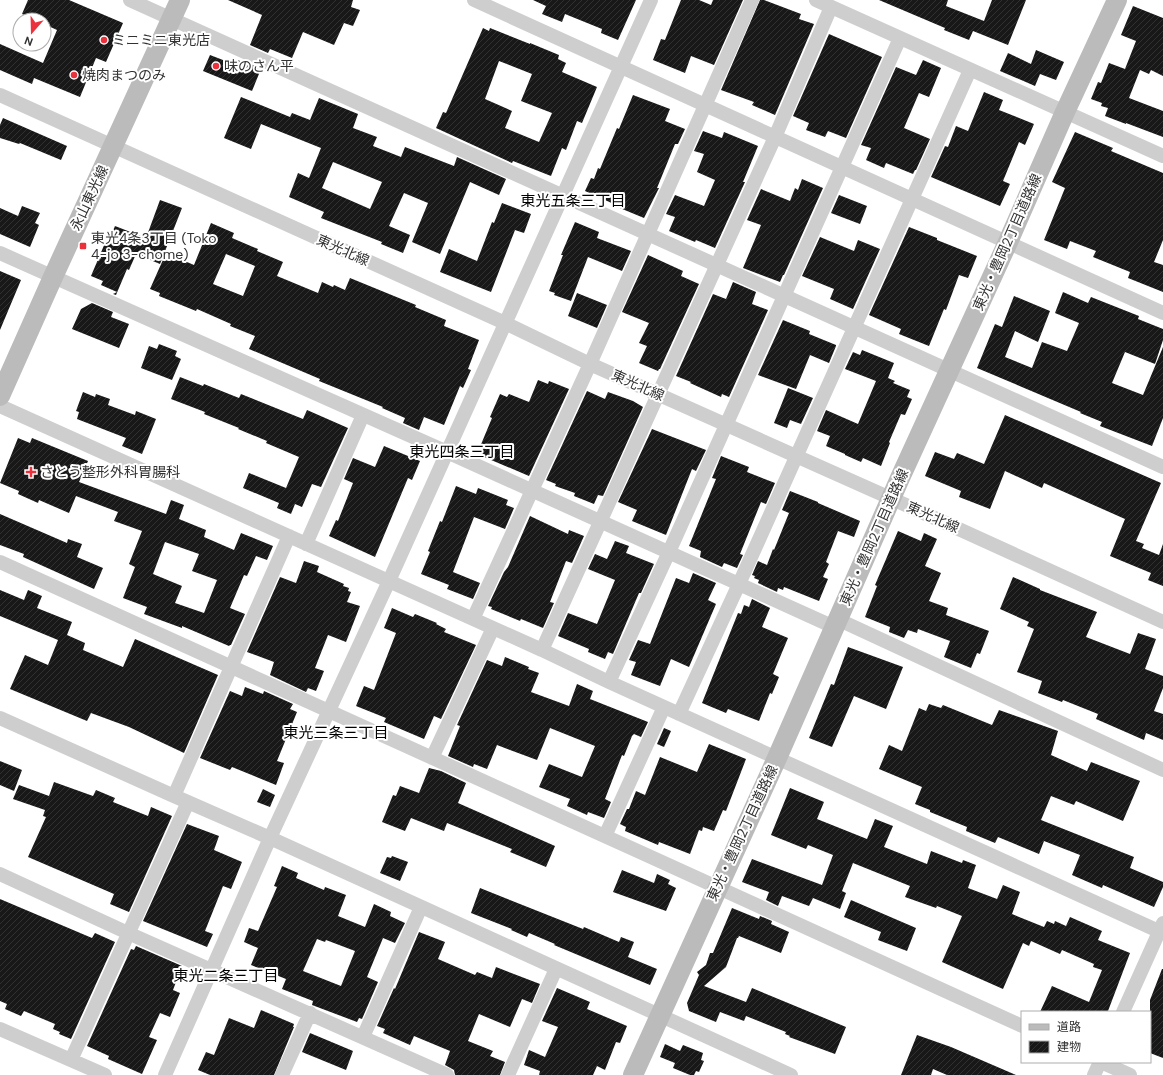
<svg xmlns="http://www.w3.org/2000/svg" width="1163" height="1075" viewBox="0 0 1163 1075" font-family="'DM Sans','Noto Sans JP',sans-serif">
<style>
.building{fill:url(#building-hatch);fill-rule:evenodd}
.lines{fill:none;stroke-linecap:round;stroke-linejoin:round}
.street{stroke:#cecece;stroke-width:14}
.secondary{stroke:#bbb;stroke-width:20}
.poi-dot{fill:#eb313c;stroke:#fff;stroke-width:1.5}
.labels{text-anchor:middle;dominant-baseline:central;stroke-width:4;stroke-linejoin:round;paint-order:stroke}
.poi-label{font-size:14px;fill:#313131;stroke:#fff;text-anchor:start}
.street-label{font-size:14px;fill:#313131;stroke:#fff}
.neighbourhood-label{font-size:15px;fill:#000;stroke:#fff}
</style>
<defs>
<pattern id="building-hatch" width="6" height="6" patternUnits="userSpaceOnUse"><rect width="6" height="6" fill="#181818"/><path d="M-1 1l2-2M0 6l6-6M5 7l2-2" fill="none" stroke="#313131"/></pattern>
</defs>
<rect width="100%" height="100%" fill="#fff"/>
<!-- building -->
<path class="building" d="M28 0H69L123 23 106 62 96 58 80 97 34 78 32 84 0 70V44L43 63 57 30 44 24V20H35L22 14Z
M228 0H353L351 7 360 10 353 26 344 23 334 45 303 32 292 58 270 49 268 53 250 45 262 15Z
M533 0H636L618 40 601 33 602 29 565 14 562 22 542 14 546 6Z
M681 0H699L711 5 713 0H743L714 65 691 56 685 73 653 60 661 39 665 40Z
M760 0H764L801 14 799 19 814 24 775 115 752 105 754 102 721 90Z
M879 0H948L946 6 984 21 992 0H1026L1008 45 973 31 969 40 944 30 945 28Z
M1133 6 1163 18V76L1151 70 1149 74 1140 70 1129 98 1163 111V137L1126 123V124L1105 116 1108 108 1101 106 1102 103 1091 99 1098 82 1101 83 1109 63 1125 69 1136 41 1121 35Z
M483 28 489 31 490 28 530 44V43L559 55 558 59 566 63 562 72 597 87 582 123 577 121 566 150 562 148 551 176 513 161 512 163 436 128 443 112 446 113ZM499 61 532 74 521 101 552 113 539 142 505 128 512 111 485 99Z
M829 34 882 57 846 138 828 131 825 137 806 130 809 123 793 116Z
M1036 50 1064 62 1056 80 1040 74 1035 86 1000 71 1008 53 1031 64Z
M210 55 236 65 238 60 242 62 243 60 261 69 252 91 203 71Z
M923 60 941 68 929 97 919 93 904 128 930 139 916 170H915L913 174 886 163 884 168 866 160 871 148 861 145 896 67 916 75Z
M984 92 1003 100 999 110 1034 124 1025 145 1019 142 1003 181 1010 184 1000 206 931 177 945 146 948 147 956 126 968 131Z
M633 95 670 109 665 121 685 129 678 144H675L657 188H659L644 218 615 206 616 205 585 191 591 178 594 179 598 168 600 169 617 128 619 129Z
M241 97 290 117 292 113 310 120 319 98 358 114 353 128 377 137 373 146 401 157 405 147 454 166 457 157 506 179 499 195 470 182 440 254 412 242 428 203 404 193 389 226 410 235 403 253 381 244 382 242 321 218 324 212 289 197 298 173 309 178 321 148 261 124 251 149 224 138ZM333 162 382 182 370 209 322 188Z
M3 118 67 146 61 160 20 143 19 144 0 138V125Z
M703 131 722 138 724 132 758 146 743 182H745L715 248 696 240 695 242 669 231 675 217 666 214 675 195 704 206 715 180 697 172 704 154 694 151Z
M1075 132 1113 148 1111 151 1163 173V240L1154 262 1163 265V292L1128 278 1130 272 1093 257 1096 251 1070 241 1067 249 1044 240 1065 188 1052 182Z
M802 179 823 188 784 275H783L780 282 743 268 761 225 747 220 761 189 790 201 795 188 798 190Z
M839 195 867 206 860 224 831 213Z
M160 200 182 208 160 264 136 254 129 270 127 269 116 295 113 294 117 292 101 285 103 281 91 276 105 243 107 244 115 226 146 238Z
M502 203 531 214 524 233 515 230 491 292 440 272 449 249 477 261 492 222 494 223Z
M22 206 40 213 35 223 39 225 30 247 0 234V208L18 216Z
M575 222 599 232 597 238 631 251 622 271 588 257 571 301 554 295 555 293 549 291 563 255H561Z
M211 223 234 233 232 238 258 249 257 251 283 262 277 276 318 293 322 282 333 287 334 285 345 290 350 278 416 305 415 307 446 320 444 326 479 340 468 369 471 370 463 388 460 386 444 425 424 417 419 430 403 423 405 418 382 408 383 407 319 381 320 379 249 349 255 336 230 326 231 324 197 309 196 311 159 296 160 293 150 289 166 253 194 265ZM226 254 255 266 243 296 213 284Z
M909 227 937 238V240L977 256 968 278 959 275 946 310 944 309 929 346 899 334 901 329 869 315Z
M820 237 854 251 858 240 880 249 853 309 830 299 834 289 802 276Z
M648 255 683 271 681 276 699 284 660 369H659L658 371 639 363 647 346 639 343 649 323 622 312Z
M0 271 21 280 0 330Z
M733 282 756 292 752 304 768 310 729 397 722 394 721 397 690 383 691 382 676 376 713 294 726 299Z
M1063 292 1088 303 1091 297 1139 316 1138 319 1163 329V340L1155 364 1125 352 1112 383 1143 395 1163 347V418L1152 446 1100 426 1102 422 1080 413 1081 412 977 368 995 324 1002 327 1014 296 1050 311 1038 342 1015 331 1005 357 1032 368 1042 342 1067 351 1079 323 1055 313Z
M577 293 607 305 597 328 568 316Z
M92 303 113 312 111 317 129 324 119 348 72 329 81 309Z
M783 320 810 331 809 334 836 345V346L829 363 810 355 796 389 758 375Z
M159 344 177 351 175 356 181 359 172 380 141 368 149 346 157 349Z
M862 350 894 363 888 378 895 381 893 383 910 390 907 397 912 399 905 415 901 414 889 442 890 443 881 466 863 458 861 462 845 455V454L826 446 830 436 817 431 826 410 858 424 876 381 845 369 853 352 860 355Z
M180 377 203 386 204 384 239 398 241 394 303 419 307 410 348 428 321 487 312 484 302 507 295 504 291 514 277 508 279 503 243 488 249 473 286 488 299 457 266 443 267 441 238 429 239 428 204 414 205 412 171 399Z
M538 380 548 384 549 381 569 389 529 476 477 454 492 418 490 417 500 394 507 397 509 394 529 402Z
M788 388 813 398 801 424 790 420 787 428 774 423Z
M587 391 605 399 608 392 633 401 643 407 603 496 598 495 594 504 574 496 575 493 555 486 556 484 546 480Z
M83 392 95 397 96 394 110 399 108 405 135 415 136 411 156 419 142 454 122 446 126 438 77 419 79 412 76 411Z
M1005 415 1161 483 1136 541 1144 544 1142 548 1159 555 1163 544V586L1148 580 1151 573 1110 556 1125 519 1044 483 1042 488 1005 471 990 509 959 497 961 491 925 476 935 452 954 459 957 453 984 464Z
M652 429 706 450 696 471 692 469 666 535 632 521 637 510 618 502Z
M18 438 30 443 32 438 88 461 79 482 166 514 171 500 184 505 179 519 206 530 204 537 234 550 241 533 273 546 267 560 256 556 247 576 244 575 230 608 245 614 231 645H230L229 646 182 626V628L144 614 147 607 123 598 135 567 129 564 142 531 114 521 118 512 76 496 69 513 39 500 38 503 18 494 19 491 0 483ZM165 542 199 554 192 571 217 580 204 613 175 603 182 586 153 574Z
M384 446 420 461 412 480 408 478 375 557 329 536 336 520 338 521 353 483 344 479 353 458 375 467Z
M721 456 749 467 747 472 775 483 766 504 761 502 740 554 743 555 737 568 724 563 722 567 700 557 701 551 689 546 716 479 712 478Z
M456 486 476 494 478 488 508 500 506 505 514 508 505 529 474 517 453 572 480 583 473 599 447 589 449 585 421 574 430 552 428 551 440 521 442 522Z
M790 491 818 502V503L860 521 854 537 838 531 826 562 829 564 823 577 828 579 819 601 784 587 783 590 778 588 777 592 758 583 759 580 754 578 755 576 752 575 758 561 767 565 773 549 774 550 789 513 782 510Z
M0 514 67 543 68 539 82 544 77 557 103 568 94 589 23 557 24 554 0 545Z
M530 516 568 534 569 530 584 536 572 563 566 561 550 602 554 603 543 628 521 619 520 621 491 609 492 607 488 606 504 572 508 567Z
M898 531 921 541 924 533 937 539 925 566 941 573 929 601 948 608 946 615 989 631 980 654 977 653 971 668 944 657 950 641 918 629 917 633 908 630 904 638 889 632 890 627 865 617 877 586 875 585Z
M615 541 629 546 626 553 654 564 641 593H639L613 654 608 652 605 659 588 652 589 649 558 636 568 613 597 624 615 580 588 569 595 554 607 559Z
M304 561 319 566 317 572 344 584 343 586 349 588 348 591 351 592 347 602 360 606 346 642 328 635 315 668 324 671 316 691 308 688 306 692 270 675 274 662 247 652 280 577 296 583Z
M693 573 716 583 708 600 716 604 689 667 671 659 660 686 631 675 636 662 629 660 638 640 650 644 676 578 689 583Z
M1013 577 1040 589V590L1097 612 1086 637 1130 654 1138 633 1156 639 1145 669 1163 676V688L1154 711 1163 714V740L1146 733 1144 740 1096 719 1098 714 1063 700 1062 702 1038 693 1042 681 1017 672 1034 629 1027 626 1029 622 1000 609Z
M0 590 24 600 28 590 42 596 37 608 72 622 67 635 85 643 83 650 123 667 135 639 218 675 184 753 129 727 91 713 87 721 10 689 25 655 48 665 58 640 0 616Z
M752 599 770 608 762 627 788 638 773 674 779 677 772 694 770 693 759 721 728 709 726 713 702 703 738 613 741 614 744 605 749 607Z
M392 608 413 617 415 614 437 623 436 624 446 629 444 632 476 645 441 719 434 716 424 739 384 722 386 718 356 706 364 686 374 690 396 633 384 628Z
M848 647 903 667 886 709 854 696 832 747 809 738 831 684 834 685Z
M505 657 529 667 528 669 539 673 531 692 569 706 577 684 593 691 590 699 648 722 641 737 634 734 632 736 624 756 622 755 605 799 611 802 604 818 588 812 587 815 567 806 570 799 539 787 549 764 582 777 595 746 550 728 537 760 497 745 487 769 474 764 473 767 448 756 460 726 457 725 487 660 502 666Z
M245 687 263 694 264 691 293 704 290 709 297 712 277 761 284 763 276 785 232 767 230 770 200 758 230 691 242 696Z
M929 704 941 708 943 705 992 725 999 710 1058 731 1051 755 1087 771 1091 762 1140 781 1123 821 1076 801 1074 805 1051 796 1041 820 1134 857 1130 868 1163 882V887L1154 907 1103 885 1102 888 1072 875 1080 855 1044 841 1039 854 998 837 995 843 966 831 967 827 930 812V810L915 804 922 787 879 769 889 745 902 751 919 708 926 711Z
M664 728 671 731 664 747 657 744Z
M709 744 746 759 726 811 723 810 714 831 703 827 702 831 699 830 690 854 659 842 658 845 625 831 626 827 620 824 627 809H629L636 791 645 795 660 757 697 772Z
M0 761 22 770 14 791 0 785Z
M429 768 441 771 466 783 458 803 555 846 546 867 510 852 512 849 447 823 444 831 411 818 405 831 382 822 393 795 396 796 400 786 419 793Z
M54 782 93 796 96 790 115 798 113 802 148 816 151 807 172 816 129 912 110 904 114 894 28 857 46 817 43 816 45 810 13 799 19 785 49 796Z
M790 788 824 802 817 819 867 839 875 819 893 826 884 847 927 864 931 851 962 863 963 860 976 865 968 888 997 899 1003 885 1020 892 1012 914 1044 927 1047 921 1054 924 1055 921 1066 926 1070 917 1102 931 1098 940 1130 953 1108 1011 1111 1012H1040L1052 986 1089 1002 1102 970 1093 967 1094 964 1062 950 1060 954 1031 941 1029 946 1023 943 1003 989 942 962 962 916 937 906 936 908 905 897 910 886 853 863 842 891 846 893 840 909 813 898 809 906 782 896 778 906 766 900 769 892 742 882 752 859 822 885 833 855 808 845 806 849 771 835Z
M263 789 275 795 270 807 257 802Z
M187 824 219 836 214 850 242 862 231 889 223 886 205 931 213 934 207 947 143 921Z
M392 856 408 862 400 881 380 873 387 857 391 858Z
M282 866 298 873 296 878 324 890 325 887 346 895 338 916 365 927 374 904 391 912 390 916 405 923 395 943 383 938 367 977 378 982 362 1019 359 1018 357 1022 312 1005 313 1001 282 989 286 979 251 965 258 948 244 942 249 928 258 931 277 887 274 886ZM317 939 325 942 326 940 355 951 341 986 303 971Z
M622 870 654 883 657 874 670 880 668 884 676 888 666 911 613 892Z
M480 888 583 929 584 927 619 942 621 937 634 942 628 957 657 969 650 985 554 945 555 944 529 933 527 937 511 930 512 929 471 913Z
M0 899 92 938 95 933 115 942 71 1039 59 1034 60 1032 53 1029 55 1024 24 1011 21 1016 5 1009 7 1004 0 1001Z
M851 900 916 928 907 951 878 940 881 932 844 917Z
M732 908 759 919 760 916 772 921 771 924 789 932 781 953 739 936 738 938H737L726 967 704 986 746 1002 752 988 846 1027 835 1054 789 1037 790 1036 785 1034 786 1032 746 1016 744 1021 720 1012 716 1022 689 1011 687 1003 699 975 697 972 706 965 710 953H713Z
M419 932 445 942 438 959 475 975 477 972 492 978 496 967 540 984 532 1003 522 999 510 1027 479 1014 468 1041 493 1051 490 1056 505 1062 500 1075H455L454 1070 445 1065 450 1051 414 1036 410 1045 383 1033 385 1029 377 1026 394 988 395 989Z
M136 946 182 966 173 990 180 993 170 1017 160 1013 149 1037 157 1040 142 1074 108 1059 109 1056 87 1046 131 949 134 950Z
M1162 969H1163V1058L1150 1053V1000Z
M557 988 590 1002 587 1009 627 1026 620 1043 616 1042 605 1070 597 1066 593 1075H539L540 1071 524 1065 529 1050 545 1057 558 1027 542 1021Z
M261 1010 294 1024 293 1027H294L274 1075H210L198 1070 206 1052 214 1055 229 1018 254 1028Z
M310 1033 353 1051 346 1070 302 1052Z
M917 1035 951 1047 1016 1075H947L933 1069 931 1075H901Z
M665 1044 680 1051 683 1045 703 1053 701 1060 704 1061 699 1072 696 1071 694 1075H690L673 1068 675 1063 660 1057Z"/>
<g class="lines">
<!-- street -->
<path class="street" d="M130 0 1163 467
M474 0 1163 313
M816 0 1163 156
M0 95 505 323 590 364 917 510 1163 622
M0 253 447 452 834 627
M0 406 542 650 609 682 1163 933
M306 544 363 415
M0 562C340 717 682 870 1022 1026
M473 619 590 364 752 0
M837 619 1163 770
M542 650 775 137 831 7
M609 682 669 552 900 38
M679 714 739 584 970 70
M0 718 174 796 270 838 791 1075
M432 758 493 628
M174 796 289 536
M605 836 664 707
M0 874 128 933 447 1075
M1123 1012 1163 923
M0 1029 105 1075
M363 1037 421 907
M71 1060 188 802
M1101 1062 1130 1075
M165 1075 270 838 389 581 651 0
M282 1075 310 1013
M508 1075 556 969
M1094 1075 1100 1062"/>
<!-- secondary -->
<path class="secondary" d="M0 396 53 277 180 0
M633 1075 777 758 900 478 1008 242 1065 112 1117 0"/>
</g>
<!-- markers -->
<g class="poi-dot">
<circle cx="104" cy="40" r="4"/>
<circle cx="216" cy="66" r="4"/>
<circle cx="74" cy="75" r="4"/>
<rect x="79" y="242" width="8" height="8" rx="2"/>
<path d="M29 466h4v4h4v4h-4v4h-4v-4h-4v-4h4z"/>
</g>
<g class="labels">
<!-- poi labels -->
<g class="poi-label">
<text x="112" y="40">ミニミニ東光店</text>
<text x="224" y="66">味のさん平</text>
<text x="82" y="75">焼肉まつのみ</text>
<text x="91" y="238">東光4条3丁目 (Toko<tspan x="91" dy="16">4-jo 3-chome)</tspan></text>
<text x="40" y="472">さとう整形外科胃腸科</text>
</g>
<!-- street labels -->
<g class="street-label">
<text transform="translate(89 198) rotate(-65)">永山東光線</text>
<text transform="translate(1007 242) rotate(-66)">東光・豊岡2丁目道路線</text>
<text transform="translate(343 250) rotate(24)">東光北線</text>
<text transform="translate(638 385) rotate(24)">東光北線</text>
<text transform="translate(933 517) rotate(24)">東光北線</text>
<text transform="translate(874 537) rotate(-66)">東光・豊岡2丁目道路線</text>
<text transform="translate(742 833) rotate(-65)">東光・豊岡2丁目道路線</text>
</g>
<!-- neighbourhood labels -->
<g class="neighbourhood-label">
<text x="573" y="201">東光五条三丁目</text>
<text x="462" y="452">東光四条三丁目</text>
<text x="336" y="733">東光三条三丁目</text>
<text x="226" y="976">東光二条三丁目</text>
</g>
</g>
<!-- legend -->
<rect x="1021" y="1011" width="130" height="52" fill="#ffffff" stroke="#adadad"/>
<rect x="1029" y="1024" width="20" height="6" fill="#bbbbbb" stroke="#adadad"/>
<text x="1057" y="1031" font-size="12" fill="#313131">道路</text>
<rect x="1029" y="1041" width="20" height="12" fill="url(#building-hatch)" stroke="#adadad"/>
<text x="1057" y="1051" font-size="12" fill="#313131">建物</text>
<!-- north arrow -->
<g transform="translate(32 32) rotate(200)"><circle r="19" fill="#ffffff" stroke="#adadad"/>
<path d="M0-3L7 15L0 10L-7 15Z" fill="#eb313c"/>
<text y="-6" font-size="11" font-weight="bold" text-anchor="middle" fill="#313131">N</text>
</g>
</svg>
